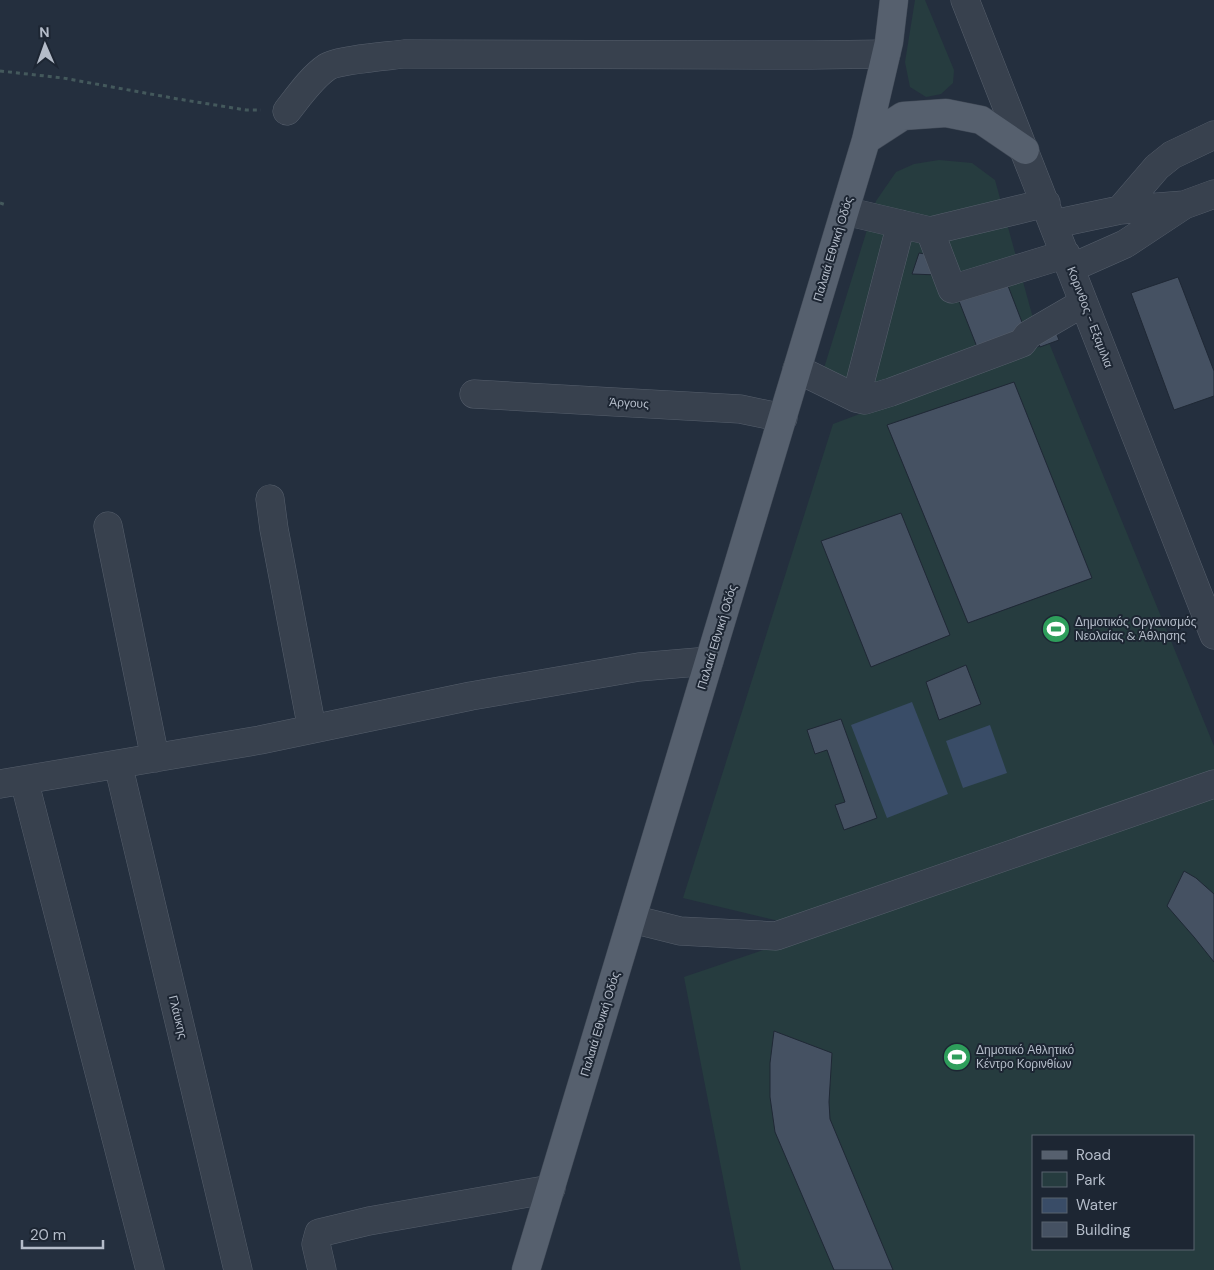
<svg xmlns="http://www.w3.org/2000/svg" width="1214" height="1270" viewBox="0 0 1214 1270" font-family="'DM Sans',sans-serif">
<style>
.green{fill:#263c3f;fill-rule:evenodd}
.water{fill:#394c67}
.building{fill:#455162;stroke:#1f2835}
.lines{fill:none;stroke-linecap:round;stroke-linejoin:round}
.minor-casing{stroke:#565f6c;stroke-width:29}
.major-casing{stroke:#414a57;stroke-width:29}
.path{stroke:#44595c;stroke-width:3;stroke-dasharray:4 4;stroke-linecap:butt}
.minor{stroke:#38414e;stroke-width:28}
.major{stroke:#56606e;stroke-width:28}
.labels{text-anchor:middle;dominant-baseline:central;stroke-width:4;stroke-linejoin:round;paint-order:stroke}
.street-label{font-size:12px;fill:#b4bcc9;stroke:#1d2633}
.poi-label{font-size:12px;fill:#b4bcc9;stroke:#1d2633;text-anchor:start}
</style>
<rect width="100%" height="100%" fill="#242f3e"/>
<!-- green -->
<path class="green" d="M915 0H925L954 70 953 83 941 94 926 97 910 87 905 62Z
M939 160 972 163 995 180 1036 329 874 389 824 368 876 201 896 172 914 164Z
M1049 343 1214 746V770L783 922 683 898 833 424ZM1014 382 1092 578 968 623 887 425ZM901 513 950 635 871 667 821 541ZM966 666 981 704 940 719 926 682ZM841 719 876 818 844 829 835 805 845 802 827 750 808 731Z
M1214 797V1270H741L684 977ZM1033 1136H1193V1249H1033Z"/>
<!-- water -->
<path class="water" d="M912 702 948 794 887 818 851 725Z
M990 725 1007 773 963 788 946 741Z"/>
<!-- building -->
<path class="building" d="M919 253 931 255 938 275 912 274Z
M1178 277 1214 371V396L1174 410 1131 293Z
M1005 278 1025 330 977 347 957 296Z
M1054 327 1059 340 1040 347 1036 334Z
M1014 382 1092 578 968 623 887 425Z
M901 513 950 635 871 667 821 541Z
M966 665 981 704 939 720 926 682Z
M841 719 877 818 844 830 835 805 845 802 827 750 815 754 807 730Z
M1184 871 1196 878 1214 894V962L1194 937 1167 906Z
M774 1031 832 1053 829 1102 830 1119 893 1270H834L775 1132 770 1097V1063Z"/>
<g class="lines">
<defs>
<path id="minor" d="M965 0 1214 635
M287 111C299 96 311 78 327 67 337 60 389 56 404 54L812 55 886 54
M1184 205 1214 194
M1120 210 1157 167 1172 155 1214 135
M845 211 930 231 1046 203
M1054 224 1120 210 1184 205 1125 244 1071 268
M930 231 952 289 1066 254
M797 369 856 398 865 400 891 392 1022 343 1028 335 1083 303
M474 394 740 409 783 418
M856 398 901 224
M270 499 274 529 312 729
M108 526 155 758
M118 764 238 1270
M24 780 150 1270
M0 784 260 740 471 696 639 667 709 661
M632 919 680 931 776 936 1214 784
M322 1270 316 1244 319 1233 369 1221 551 1189"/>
<path id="major" d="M866 140 903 116 946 113 981 120 1025 150
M526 1270 866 140 889 42 894 0"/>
</defs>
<!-- minor casing -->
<use href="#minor" class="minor-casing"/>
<!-- major casing -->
<use href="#major" class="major-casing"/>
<!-- path -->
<path class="path" d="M0 71 63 78 178 99 246 110H261
M0 203 6 205"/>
<!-- minor -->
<use href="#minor" class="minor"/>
<!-- major -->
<use href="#major" class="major"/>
</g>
<!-- icons -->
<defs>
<symbol id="stadium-disc" viewBox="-11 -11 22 22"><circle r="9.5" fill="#2e9e5b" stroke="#1d2633"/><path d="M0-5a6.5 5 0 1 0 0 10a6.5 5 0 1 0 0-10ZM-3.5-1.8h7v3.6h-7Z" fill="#fff"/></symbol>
</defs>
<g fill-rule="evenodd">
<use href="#stadium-disc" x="1040" y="613" width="32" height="32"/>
<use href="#stadium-disc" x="941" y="1041" width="32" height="32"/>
</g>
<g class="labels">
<!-- street labels -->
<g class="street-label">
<text transform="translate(833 249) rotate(-73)">Παλαιά Εθνική Οδός</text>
<text transform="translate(1090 317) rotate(69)">Κορινθος - Εξαμιλια</text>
<text transform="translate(629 403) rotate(3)">Άργους</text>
<text transform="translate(717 637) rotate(-73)">Παλαιά Εθνική Οδός</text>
<text transform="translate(178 1017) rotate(76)">Γλάυκης</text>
<text transform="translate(600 1024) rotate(-73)">Παλαιά Εθνική Οδός</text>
</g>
<!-- poi labels -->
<g class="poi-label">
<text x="1075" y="622">Δημοτικός Οργανισμός<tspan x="1075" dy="14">Νεολαίας &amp; Άθλησης</tspan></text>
<text x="976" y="1050">Δημοτικό Αθλητικό<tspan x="976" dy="14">Κέντρο Κορινθίων</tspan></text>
</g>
</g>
<!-- legend -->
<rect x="1032" y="1135" width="162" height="115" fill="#1d2633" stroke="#59626f"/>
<rect x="1042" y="1151" width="25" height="8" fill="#56606e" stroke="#59626f"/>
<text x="1076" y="1160" font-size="15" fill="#b4bcc9">Road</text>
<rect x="1042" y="1172" width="25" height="15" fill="#263c3f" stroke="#59626f"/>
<text x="1076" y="1185" font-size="15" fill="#b4bcc9">Park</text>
<rect x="1042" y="1198" width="25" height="15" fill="#394c67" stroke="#59626f"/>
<text x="1076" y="1210" font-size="15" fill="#b4bcc9">Water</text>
<rect x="1042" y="1222" width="25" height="15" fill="#455162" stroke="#59626f"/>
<text x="1076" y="1235" font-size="15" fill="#b4bcc9">Building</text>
<!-- north arrow -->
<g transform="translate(45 45) rotate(358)" stroke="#1d2633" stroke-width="4" paint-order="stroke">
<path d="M0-4L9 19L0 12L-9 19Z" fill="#b4bcc9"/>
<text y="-8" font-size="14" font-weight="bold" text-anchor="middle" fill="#b4bcc9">N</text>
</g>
<!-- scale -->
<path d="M22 1240v8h81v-8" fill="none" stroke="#b4bcc9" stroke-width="2.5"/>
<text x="30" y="1240" font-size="15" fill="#b4bcc9" stroke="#1d2633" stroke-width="4" paint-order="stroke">20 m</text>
</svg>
